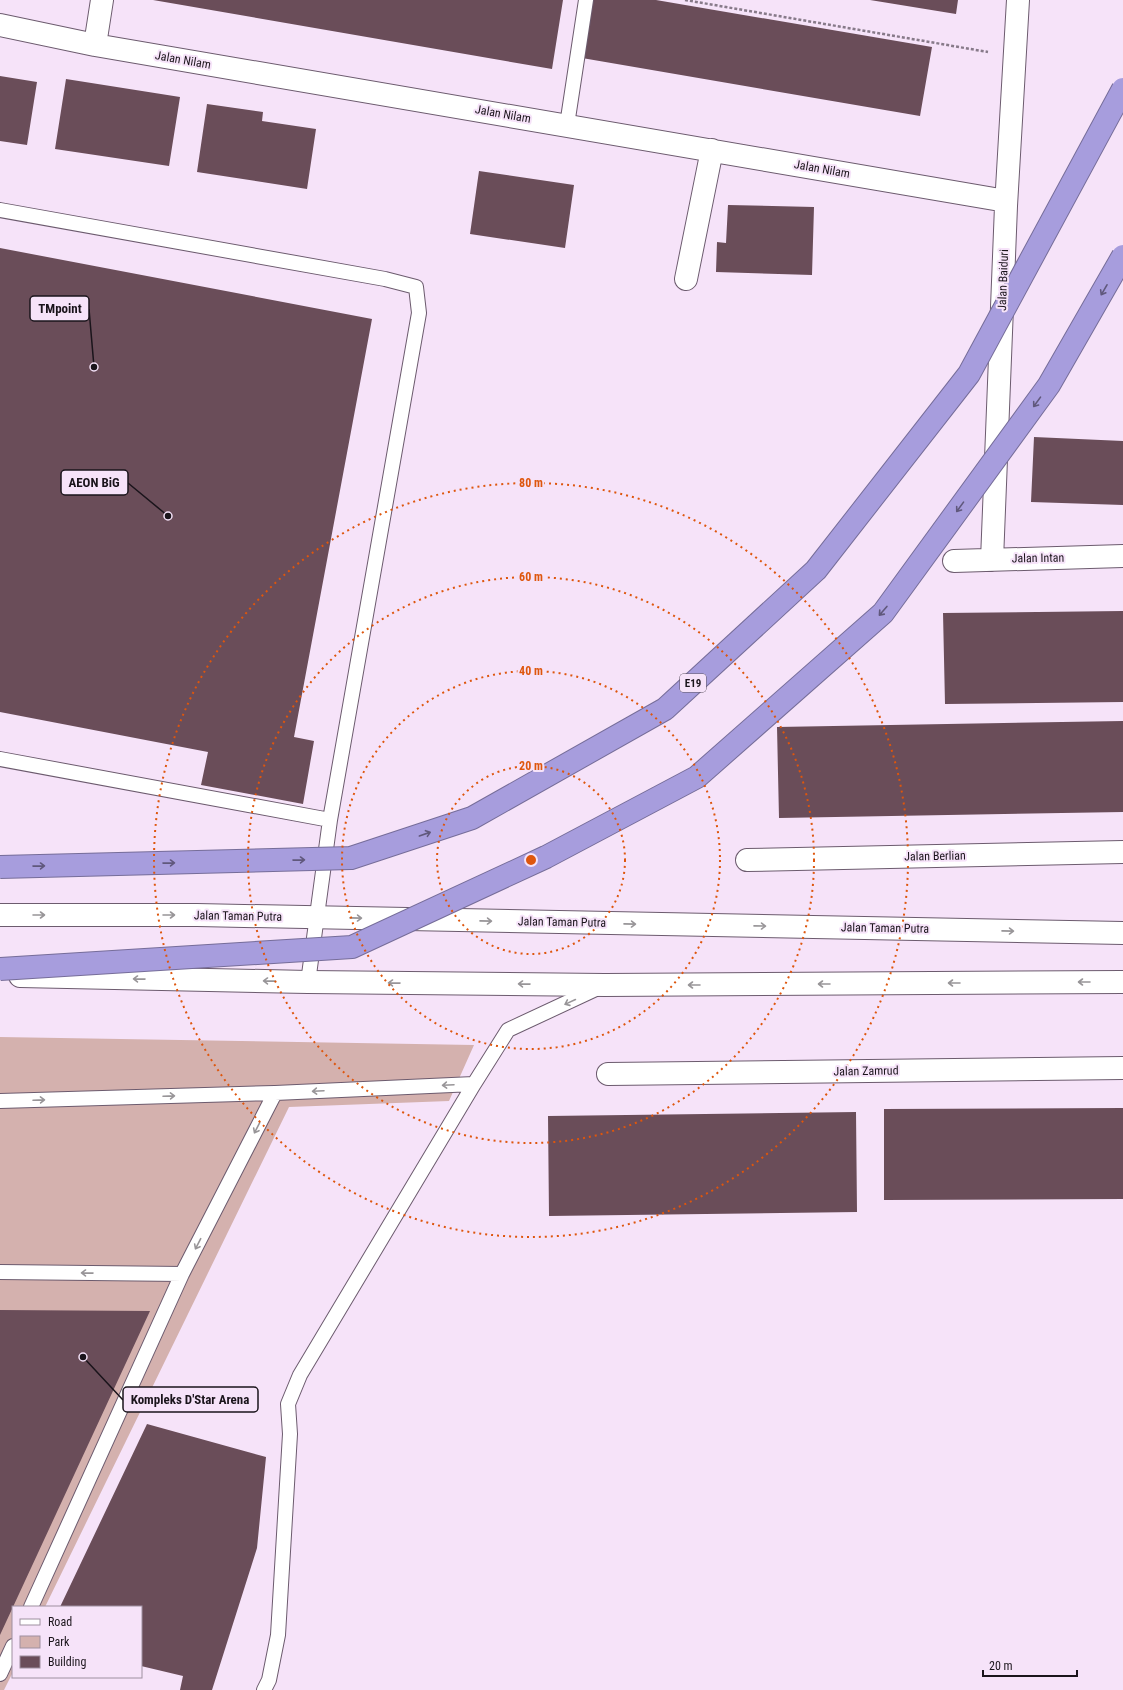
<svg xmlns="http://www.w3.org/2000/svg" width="1123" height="1690" viewBox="0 0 1123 1690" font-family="'Roboto Condensed',sans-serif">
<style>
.green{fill:#d4b1ae}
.building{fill:#6a4d59}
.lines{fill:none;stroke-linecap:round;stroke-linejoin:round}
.service-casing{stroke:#6c5b6e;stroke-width:16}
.minor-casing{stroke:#6c5b6e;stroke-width:24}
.tertiary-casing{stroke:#6c5b6e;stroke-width:24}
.path{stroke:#877a89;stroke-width:2.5;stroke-dasharray:3 2;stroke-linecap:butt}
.service{stroke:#fff;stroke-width:14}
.minor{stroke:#fff;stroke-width:22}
.tertiary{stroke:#fff;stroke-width:22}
.motorway-bridge-casing{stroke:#766d99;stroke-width:24;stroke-linecap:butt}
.motorway-bridge{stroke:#a79ddd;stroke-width:22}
.oneway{stroke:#60587c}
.oneway2{stroke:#989598}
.ring{fill:none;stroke:#de560d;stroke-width:2;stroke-dasharray:2 4}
.labels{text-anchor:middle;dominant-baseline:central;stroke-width:4;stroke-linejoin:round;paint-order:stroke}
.shield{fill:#f6e3f9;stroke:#5c525e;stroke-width:1}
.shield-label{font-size:11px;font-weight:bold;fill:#1a141b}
.street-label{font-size:12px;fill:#1a141b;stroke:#f6e3f9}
.centre{fill:#de560d;stroke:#f6e3f9;stroke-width:2}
.ring-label{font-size:12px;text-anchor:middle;font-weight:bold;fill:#de560d;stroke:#f6e3f9;stroke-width:4;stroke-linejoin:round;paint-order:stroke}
.leader{fill:none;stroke:#1a141b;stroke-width:1.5}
.callout-dot{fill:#1a141b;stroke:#f6e3f9;stroke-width:1.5}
.callout{fill:#f6e3f9;stroke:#1a141b;stroke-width:1.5}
.callout-label{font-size:13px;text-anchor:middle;font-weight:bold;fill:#1a141b}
</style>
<rect width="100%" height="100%" fill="#f6e3f9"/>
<!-- green -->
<path class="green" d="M0 1037 474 1045 449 1101 289 1107 45 1607H13V1672L4 1690H0Z"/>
<!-- building -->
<path class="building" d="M153 0H563L552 69Z
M592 0H656L932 47 920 116 582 58Z
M870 0H958L956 14Z
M0 76 37 82 27 145 0 141Z
M66 79 180 97 169 166 55 149Z
M207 104 263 112 262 121 316 129 307 189 197 172Z
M479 171 574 185 565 248 470 234Z
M728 205 814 207 812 275 716 272 717 242 726 243Z
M0 248 372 319 294 737 314 741 303 804 201 785 208 752 0 712Z
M1034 437 1123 441V505L1031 502Z
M1123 611V702L945 704 943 613Z
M1123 721V812L779 818 777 727Z
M1123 1108V1199L884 1200V1109Z
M856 1112 857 1212 549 1216 548 1116Z
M0 1310 150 1311 0 1635Z
M147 1424 266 1457 257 1548 212 1690H180L183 1676 141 1666V1607H60Z"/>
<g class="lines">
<defs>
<path id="service" d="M567 125 586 0
M0 210 385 279 416 287 419 313 330 820 308 982
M0 759 330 820
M0 1101 275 1093 474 1084 508 1030 598 988
M0 1272 182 1274 275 1093
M31 1607 182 1274
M0 1674 13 1646
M264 1690 269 1680 278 1635 290 1434 288 1404 300 1375 474 1084"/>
<path id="minor" d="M0 25 95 45 1006 201
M95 45 102 0
M686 279 712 150
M992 560 1006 206 1018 0
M954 561 1123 556
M747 860 1123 852
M608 1074 1123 1068"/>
<path id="tertiary" d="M0 915H197L1123 933
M20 976 308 982 605 985 1123 982"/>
</defs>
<!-- service casing -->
<use href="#service" class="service-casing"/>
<!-- minor casing -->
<use href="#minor" class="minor-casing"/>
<!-- tertiary casing -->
<use href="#tertiary" class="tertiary-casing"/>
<!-- path -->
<path class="path" d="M685 0 988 52"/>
<!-- service -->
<use href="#service" class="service"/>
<!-- minor -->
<use href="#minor" class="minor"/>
<!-- tertiary -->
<use href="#tertiary" class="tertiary"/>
<defs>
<path id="motorway-bridge" d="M0 867 351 858 472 818 665 709 816 570 969 374 1123 89
M0 969 352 947 546 857 697 777 883 613 1049 385 1123 256"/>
</defs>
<!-- motorway-bridge casing -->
<use href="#motorway-bridge" class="motorway-bridge-casing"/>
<!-- motorway-bridge -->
<use href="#motorway-bridge" class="motorway-bridge"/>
</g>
<!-- one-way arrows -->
<defs><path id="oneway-shaft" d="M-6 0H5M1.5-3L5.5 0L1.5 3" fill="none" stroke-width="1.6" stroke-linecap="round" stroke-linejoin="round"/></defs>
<g class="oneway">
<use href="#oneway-shaft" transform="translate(1104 290) rotate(120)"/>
<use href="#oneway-shaft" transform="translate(1037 402) rotate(126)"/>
<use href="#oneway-shaft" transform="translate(960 507) rotate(126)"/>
<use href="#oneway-shaft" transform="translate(883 611) rotate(131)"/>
<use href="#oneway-shaft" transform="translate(425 834) rotate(-19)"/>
<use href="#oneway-shaft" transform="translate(299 860) rotate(-1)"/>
<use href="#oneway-shaft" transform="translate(169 863) rotate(-1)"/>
<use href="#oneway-shaft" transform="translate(39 866) rotate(-1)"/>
</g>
<g class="oneway2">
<use href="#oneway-shaft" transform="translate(39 915)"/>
<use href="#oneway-shaft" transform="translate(169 915)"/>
<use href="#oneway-shaft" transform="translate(356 918) rotate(1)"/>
<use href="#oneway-shaft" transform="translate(486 921) rotate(1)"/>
<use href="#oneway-shaft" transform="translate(630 924) rotate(1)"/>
<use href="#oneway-shaft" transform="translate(760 926) rotate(1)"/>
<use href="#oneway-shaft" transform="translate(1008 931) rotate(1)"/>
<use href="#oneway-shaft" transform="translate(139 979) rotate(-179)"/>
<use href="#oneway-shaft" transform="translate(269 981) rotate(-179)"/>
<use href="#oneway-shaft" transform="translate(1084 982) rotate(180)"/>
<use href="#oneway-shaft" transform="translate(394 983) rotate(-179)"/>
<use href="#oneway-shaft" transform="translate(954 983) rotate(180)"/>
<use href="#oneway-shaft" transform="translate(524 984) rotate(-179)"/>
<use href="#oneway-shaft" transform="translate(824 984) rotate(180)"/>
<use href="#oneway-shaft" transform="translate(694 985) rotate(180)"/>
<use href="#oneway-shaft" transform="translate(570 1002) rotate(155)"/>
<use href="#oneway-shaft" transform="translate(448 1085) rotate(177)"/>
<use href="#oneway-shaft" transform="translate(318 1091) rotate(177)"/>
<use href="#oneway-shaft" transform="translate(169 1096) rotate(-2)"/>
<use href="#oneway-shaft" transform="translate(39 1100) rotate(-2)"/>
<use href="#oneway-shaft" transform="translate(257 1128) rotate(117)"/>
<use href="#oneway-shaft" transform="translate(198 1244) rotate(117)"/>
<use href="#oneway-shaft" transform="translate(87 1273) rotate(-179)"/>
</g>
<!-- distance rings -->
<g class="ring">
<circle cx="531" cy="860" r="94"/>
<circle cx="531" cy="860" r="189"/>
<circle cx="531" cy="860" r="283"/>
<circle cx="531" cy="860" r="377"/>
</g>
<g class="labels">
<!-- shield labels -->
<rect class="shield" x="680" y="674" width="26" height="18" rx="3"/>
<g class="shield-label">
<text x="693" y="683">E19</text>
</g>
<!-- street labels -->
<g class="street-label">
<text transform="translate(183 60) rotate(10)">Jalan Nilam</text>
<text transform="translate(503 114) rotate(10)">Jalan Nilam</text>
<text transform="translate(822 169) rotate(10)">Jalan Nilam</text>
<text transform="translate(1003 280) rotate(-88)">Jalan Baiduri</text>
<text transform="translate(1038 558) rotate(-1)">Jalan Intan</text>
<text transform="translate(935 856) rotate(-1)">Jalan Berlian</text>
<text transform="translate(238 916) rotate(1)">Jalan Taman Putra</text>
<text transform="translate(562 922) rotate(1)">Jalan Taman Putra</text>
<text transform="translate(885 928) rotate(1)">Jalan Taman Putra</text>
<text transform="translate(866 1071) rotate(-1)">Jalan Zamrud</text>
</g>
</g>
<circle cx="531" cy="860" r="6" class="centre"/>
<g class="ring-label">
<text x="531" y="487">80 m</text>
<text x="531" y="581">60 m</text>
<text x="531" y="675">40 m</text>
<text x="531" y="770">20 m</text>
</g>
<!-- callouts -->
<path class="leader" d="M94 367L89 309M168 516L128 483M83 1357L123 1400"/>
<g class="callout-dot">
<circle cx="94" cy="367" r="4"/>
<circle cx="168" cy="516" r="4"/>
<circle cx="83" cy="1357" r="4"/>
</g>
<g class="callout">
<rect x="30" y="296" width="59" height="25" rx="4"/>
<rect x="61" y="470" width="67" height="25" rx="4"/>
<rect x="123" y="1387" width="135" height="25" rx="4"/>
</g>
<g class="callout-label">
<text x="60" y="313">TMpoint</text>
<text x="94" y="487">AEON BiG</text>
<text x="190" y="1404">Kompleks D'Star Arena</text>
</g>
<!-- legend -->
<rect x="12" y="1606" width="130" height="72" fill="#f6e3f9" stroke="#9e90a0"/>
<rect x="20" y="1619" width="20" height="6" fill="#ffffff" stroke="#9e90a0"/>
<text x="48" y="1626" font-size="12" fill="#1a141b">Road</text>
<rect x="20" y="1636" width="20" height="12" fill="#d4b1ae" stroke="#9e90a0"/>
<text x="48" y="1646" font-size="12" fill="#1a141b">Park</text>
<rect x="20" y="1656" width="20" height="12" fill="#6a4d59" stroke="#9e90a0"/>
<text x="48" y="1666" font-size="12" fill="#1a141b">Building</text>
<!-- scale -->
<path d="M983 1670v6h94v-6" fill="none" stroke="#1a141b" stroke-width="2"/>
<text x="989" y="1670" font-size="12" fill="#1a141b" stroke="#f6e3f9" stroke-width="3" paint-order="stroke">20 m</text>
</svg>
